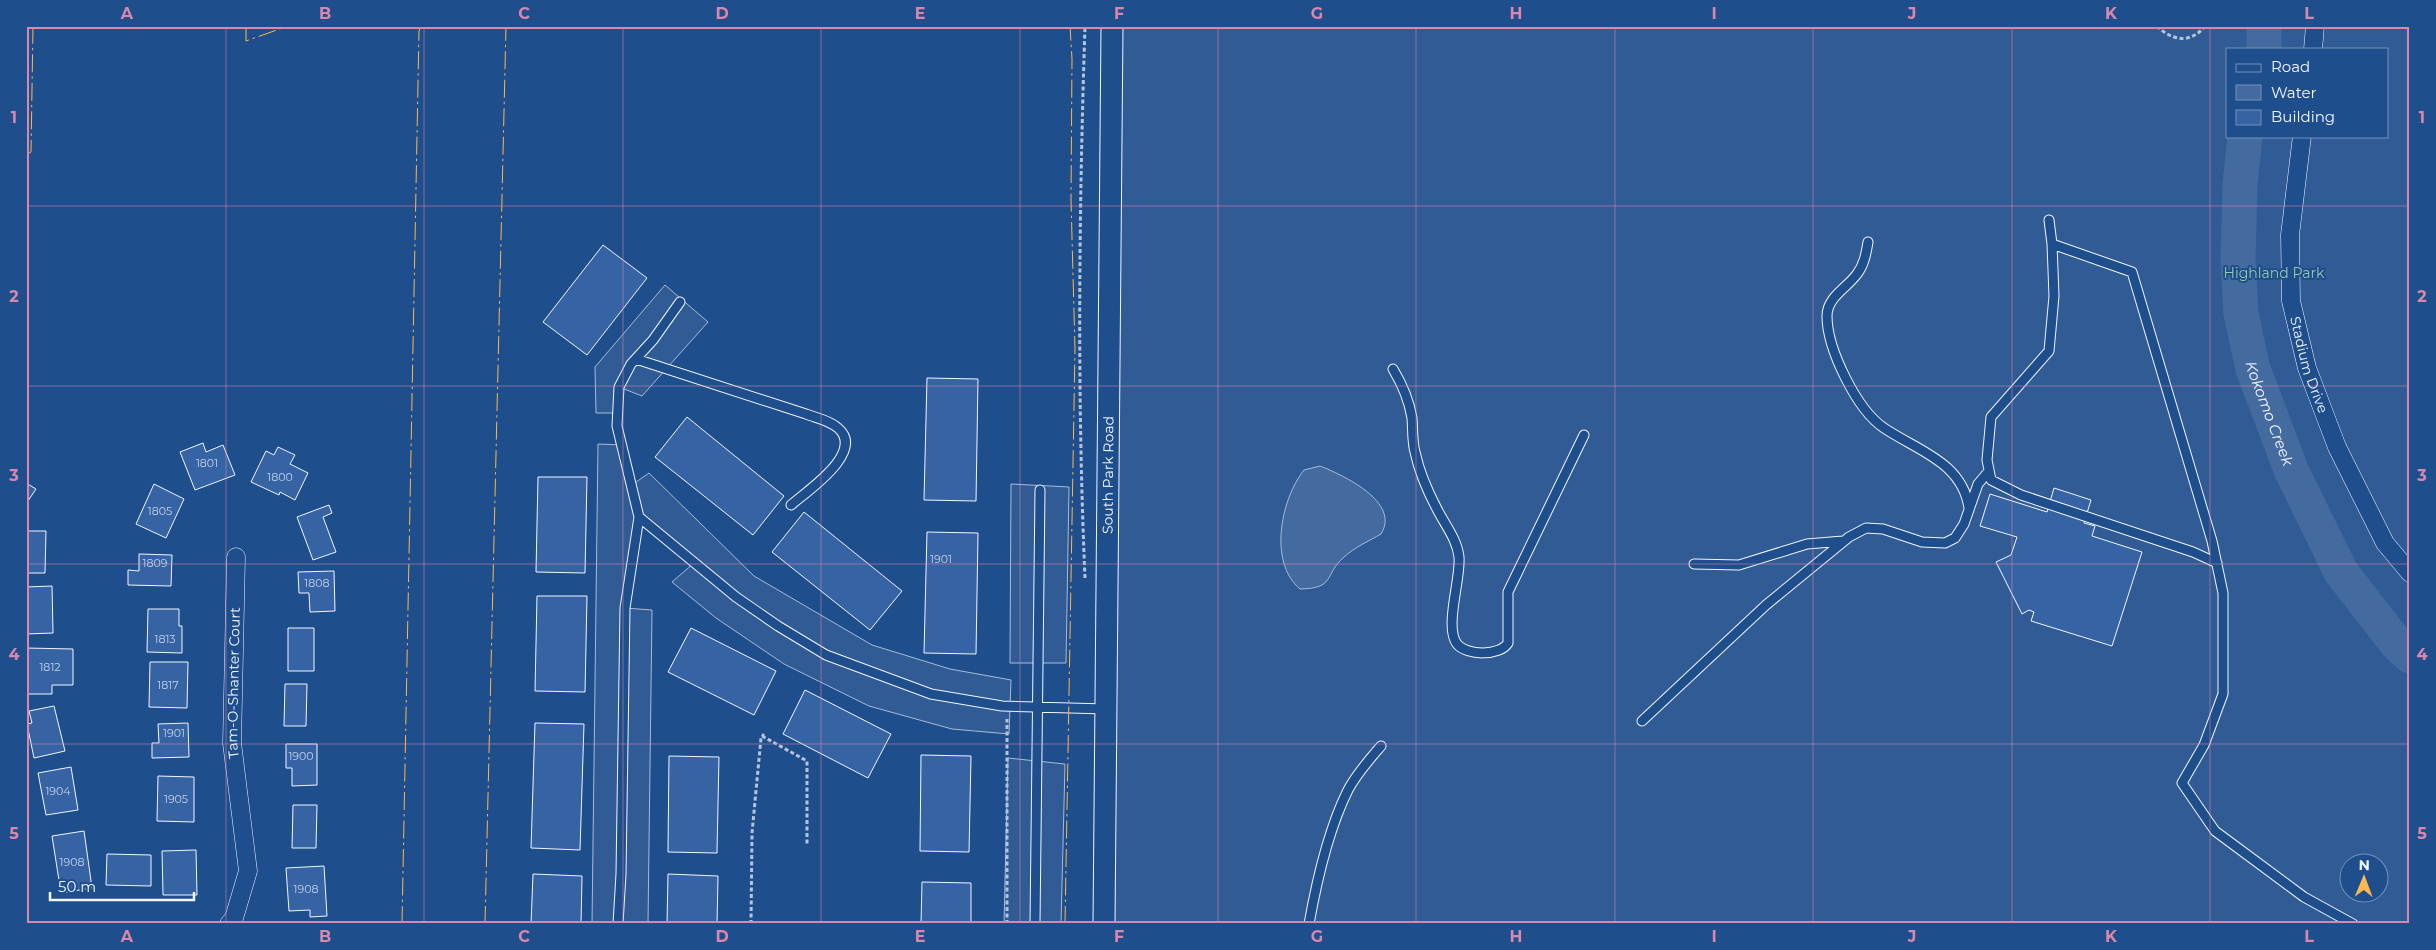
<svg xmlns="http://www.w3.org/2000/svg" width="2436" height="950" viewBox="0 0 2436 950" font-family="Montserrat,sans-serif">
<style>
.built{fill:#305b95;stroke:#a8bbd7;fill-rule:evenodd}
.water{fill:#446ba0;stroke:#a8bbd7}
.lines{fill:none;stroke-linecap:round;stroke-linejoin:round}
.river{stroke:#446ba0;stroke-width:35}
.building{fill:#3563a3;stroke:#f2f6ff}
.service-casing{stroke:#f2f6ff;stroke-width:11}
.minor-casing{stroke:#f2f6ff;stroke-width:19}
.tertiary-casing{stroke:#f2f6ff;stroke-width:23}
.path{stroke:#b3c4dc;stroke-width:3;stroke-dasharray:4 2.5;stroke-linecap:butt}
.service{stroke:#1f4e8c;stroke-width:9}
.minor{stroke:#1f4e8c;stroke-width:18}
.tertiary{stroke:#1f4e8c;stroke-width:21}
.fence{stroke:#f2f6ff;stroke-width:1;stroke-dasharray:6 2.5;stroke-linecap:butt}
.power{stroke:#ffb74d;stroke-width:1;stroke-dasharray:18 4 2.5 4;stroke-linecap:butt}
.grid{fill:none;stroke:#da87ad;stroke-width:1;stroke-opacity:0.55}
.labels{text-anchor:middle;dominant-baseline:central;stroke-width:4;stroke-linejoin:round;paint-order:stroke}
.number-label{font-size:11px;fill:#c3d1e8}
.park-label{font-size:14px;fill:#97c8a6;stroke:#1f4e8c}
.street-label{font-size:14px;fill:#f2f6ff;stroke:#1f4e8c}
.water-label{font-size:15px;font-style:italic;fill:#f2f6ff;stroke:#1f4e8c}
.neatline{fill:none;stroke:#da87ad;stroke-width:2}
.grid-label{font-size:16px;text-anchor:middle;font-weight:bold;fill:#da87ad}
</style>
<rect width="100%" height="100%" fill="#1f4e8c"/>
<!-- built -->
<path class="built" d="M1111 26H2410V924H1100ZM2227 49H2387V136H2227ZM2348 862H2378V892H2348Z
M665 285 708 322 642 396 619 387 618 413H596L595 367Z
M598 444 622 445 632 485 649 473 754 576 872 645 950 669 1011 680 1009 734 952 729 869 706 784 664 716 618 672 582 694 563 639 518 625 608 652 610 648 924H592Z
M1011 484 1069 487 1066 663H1010Z
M1008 758 1065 764 1061 924H1004Z"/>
<!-- water -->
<path class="water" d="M1320 466C1343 475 1401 502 1381 534 1369 541 1355 547 1344 557 1323 576 1336 588 1300 589 1268 562 1281 499 1304 470Z"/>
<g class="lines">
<!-- river -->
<g class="river">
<path d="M2264 49V26"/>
<path id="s1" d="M2245 136 2240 184 2238 260 2241 314 2253 369 2292 472 2341 572 2397 644 2410 656"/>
</g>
</g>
<!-- building -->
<path class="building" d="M603 245 647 278 587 355 543 322Z
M927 378 978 379 976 501 924 500Z
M687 417 784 496 753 535 655 457Z
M203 443 206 452 223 445 235 475 195 490 180 452Z
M278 447 295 455 290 464 308 473 295 500 280 492 279 495 251 482 266 451 274 455Z
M538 477H587L585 573 536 572Z
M26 483 36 489 26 504Z
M154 484 184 499 166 538 136 524Z
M2054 488 2091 500 2084 523 2095 526 2092 536 2142 552 2112 646 2031 621 2034 612 2029 610 2022 614 1996 562 2011 555 2017 537 1980 526 1990 494 2047 512Z
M329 505 332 513 323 517 336 552 313 560 297 517Z
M804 512 902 591 870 630 772 552Z
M26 531H46L45 573H26Z
M927 532 978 533 976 654 924 653Z
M139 554 172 555 171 586 128 585V570L139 571Z
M334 571 335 611 310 612 309 593H299L298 572Z
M52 586 53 633 26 634V587Z
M537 596H587L585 692 535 691Z
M148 609H179V626H182V653L147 652Z
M288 628H314V671H288Z
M691 628 776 671 754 715 668 672Z
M26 648 73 649V685H52V694H26Z
M150 662H188L187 708 149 707Z
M285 684H307L306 726H284Z
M805 690 891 734 868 778 783 734Z
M54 706 65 751 34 758 27 724 32 723 29 711Z
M188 723 189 757 152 758V743H159L158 724Z
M535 723 584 724 580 850 531 848Z
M286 744H317V785L292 786V768H286Z
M921 755 971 756 969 852 920 851Z
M669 756 719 757 717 853 668 852Z
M71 767 78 810 46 815 38 773Z
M158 776 194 777V822L157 821Z
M293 805H317L316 848H292Z
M84 831 92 888 61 893 52 836Z
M196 850 197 895H163L162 851Z
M107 854 151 855V886L106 885Z
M324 866 327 916 310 917V910L289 911 286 868Z
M533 874 582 876 581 924H531Z
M668 874 718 876 717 924H667Z
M922 882 971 883V924H921Z"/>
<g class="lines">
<defs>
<path id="service" d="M2049 220 2052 244 2132 272 2212 541 2223 593V694L2204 745 2182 783 2215 831 2304 897 2353 924
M1868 242C1866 254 1864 265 1857 274 1847 288 1827 297 1827 316 1827 349 1857 410 1884 428 1918 451 1962 462 1969 508
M2052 244 2054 296 2049 351 1991 417 1987 460 1991 480 2021 495 2193 552 2217 563
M680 302 653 340 631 364 619 387 617 426 639 517 736 597 778 626 826 655 931 694 1002 706 1106 709
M636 359 806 414C816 418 829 420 838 428 866 452 807 491 791 505
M1393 369C1402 384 1409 400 1412 418 1413 430 1412 441 1415 452 1419 471 1428 492 1437 509 1445 525 1457 539 1459 557 1461 579 1444 627 1457 644 1467 656 1500 656 1508 643V592L1584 435
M1694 564 1739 565 1807 544 1843 541
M1642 721 1766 605 1849 537 1866 528 1883 529 1922 542 1945 543 1955 538 1964 524 1978 484 1989 471
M618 924 621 874 625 608 639 517
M1035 924 1040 490
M1309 924C1317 879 1328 830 1348 790 1357 773 1369 760 1381 746"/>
<g id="minor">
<path d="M2313 49 2315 26"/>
<path id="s2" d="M2302 136 2290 235 2291 301 2307 368 2337 447 2385 543 2410 573"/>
<path id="s3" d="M229 924 234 918 248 871 232 743 236 557"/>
</g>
<g id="tertiary">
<path id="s4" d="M1104 924 1112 26"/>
</g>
</defs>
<!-- service casing -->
<use href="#service" class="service-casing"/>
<!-- minor casing -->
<use href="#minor" class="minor-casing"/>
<!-- tertiary casing -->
<use href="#tertiary" class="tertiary-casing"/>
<!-- path -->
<path class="path" d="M2157 26C2172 41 2191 44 2205 26
M1085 578C1077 395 1079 210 1085 26
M2410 684 2408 689 2410 692
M762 736 807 761V845
M751 924 752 833 761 738 764 734
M1007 924V719"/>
<!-- service -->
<use href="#service" class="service"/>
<!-- minor -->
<use href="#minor" class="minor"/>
<!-- tertiary -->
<use href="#tertiary" class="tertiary"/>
<!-- fence -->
<path class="fence" d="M205 26 330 28V26"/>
<!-- power -->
<path class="power" d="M246 26V41L288 26
M26 155 31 152 33 26
M402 924 419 31 421 26
M485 924 506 26
M1065 924 1075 349 1071 200 1072 59 1070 26"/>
</g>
<!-- grid -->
<path class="grid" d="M226 26V924M424 26V924M623 26V924M821 26V924M1020 26V924M1218 26V924M1416 26V924M1615 26V924M1813 26V924M2012 26V924M2210 26V924M26 206H2410M26 386H2410M26 564H2410M26 744H2410"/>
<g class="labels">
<!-- number labels -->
<g class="number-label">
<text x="207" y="463">1801</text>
<text x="280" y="477">1800</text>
<text x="160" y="511">1805</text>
<text x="941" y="559">1901</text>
<text x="155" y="563">1809</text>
<text x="317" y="583">1808</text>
<text x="165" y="639">1813</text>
<text x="50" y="667">1812</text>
<text x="168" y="685">1817</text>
<text x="174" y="733">1901</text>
<text x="301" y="756">1900</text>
<text x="58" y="791">1904</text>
<text x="176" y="799">1905</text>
<text x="72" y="862">1908</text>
<text x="306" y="889">1908</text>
</g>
<!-- park labels -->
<g class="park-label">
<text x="2274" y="273">Highland Park</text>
</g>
<!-- street labels -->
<g class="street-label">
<text stroke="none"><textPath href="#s2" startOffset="232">Stadium Drive</textPath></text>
<text stroke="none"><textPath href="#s4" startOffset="449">South Park Road</textPath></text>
<text stroke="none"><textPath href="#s3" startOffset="246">Tam-O-Shanter Court</textPath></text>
</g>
<!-- water labels -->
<g class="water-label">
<text stroke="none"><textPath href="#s1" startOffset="282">Kokomo Creek</textPath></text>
</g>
</g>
<!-- border -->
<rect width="2436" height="950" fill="none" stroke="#1f4e8c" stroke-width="55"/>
<!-- legend -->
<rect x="2226" y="48" width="162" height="90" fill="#1f4e8c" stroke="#7391ba"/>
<rect x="2236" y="64" width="25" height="8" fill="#1f4e8c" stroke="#7391ba"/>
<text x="2271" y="72" font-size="15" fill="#f2f6ff">Road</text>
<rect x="2236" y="85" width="25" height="15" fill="#446ba0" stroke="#7391ba"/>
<text x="2271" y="98" font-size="15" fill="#f2f6ff">Water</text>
<rect x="2236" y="110" width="25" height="15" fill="#3563a3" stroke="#7391ba"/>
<text x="2271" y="122" font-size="15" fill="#f2f6ff">Building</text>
<!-- north arrow -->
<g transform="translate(2364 878) rotate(1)"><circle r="24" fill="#1f4e8c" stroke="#7391ba"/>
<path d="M0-4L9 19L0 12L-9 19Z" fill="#ffb74d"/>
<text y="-8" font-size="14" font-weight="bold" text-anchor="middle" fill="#f2f6ff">N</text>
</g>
<!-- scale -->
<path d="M50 892v8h144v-8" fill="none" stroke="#f2f6ff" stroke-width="2.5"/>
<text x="58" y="892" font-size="15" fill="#f2f6ff" stroke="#1f4e8c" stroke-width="4" paint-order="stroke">50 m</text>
<rect x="28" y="28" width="2380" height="894" class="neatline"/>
<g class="grid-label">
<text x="127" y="19">A</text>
<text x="325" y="19">B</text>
<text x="524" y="19">C</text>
<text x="722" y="19">D</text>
<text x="920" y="19">E</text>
<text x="1119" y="19">F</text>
<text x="1317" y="19">G</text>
<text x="1516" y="19">H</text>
<text x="1714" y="19">I</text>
<text x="1912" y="19">J</text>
<text x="2111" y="19">K</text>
<text x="2309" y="19">L</text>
<text x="14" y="123">1</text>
<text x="2422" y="123">1</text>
<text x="14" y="302">2</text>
<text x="2422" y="302">2</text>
<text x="14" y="481">3</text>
<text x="2422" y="481">3</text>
<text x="14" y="660">4</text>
<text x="2422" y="660">4</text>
<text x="14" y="839">5</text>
<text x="2422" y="839">5</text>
<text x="127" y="942">A</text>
<text x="325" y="942">B</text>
<text x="524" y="942">C</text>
<text x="722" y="942">D</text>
<text x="920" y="942">E</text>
<text x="1119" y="942">F</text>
<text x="1317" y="942">G</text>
<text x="1516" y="942">H</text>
<text x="1714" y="942">I</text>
<text x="1912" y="942">J</text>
<text x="2111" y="942">K</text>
<text x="2309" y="942">L</text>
</g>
</svg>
